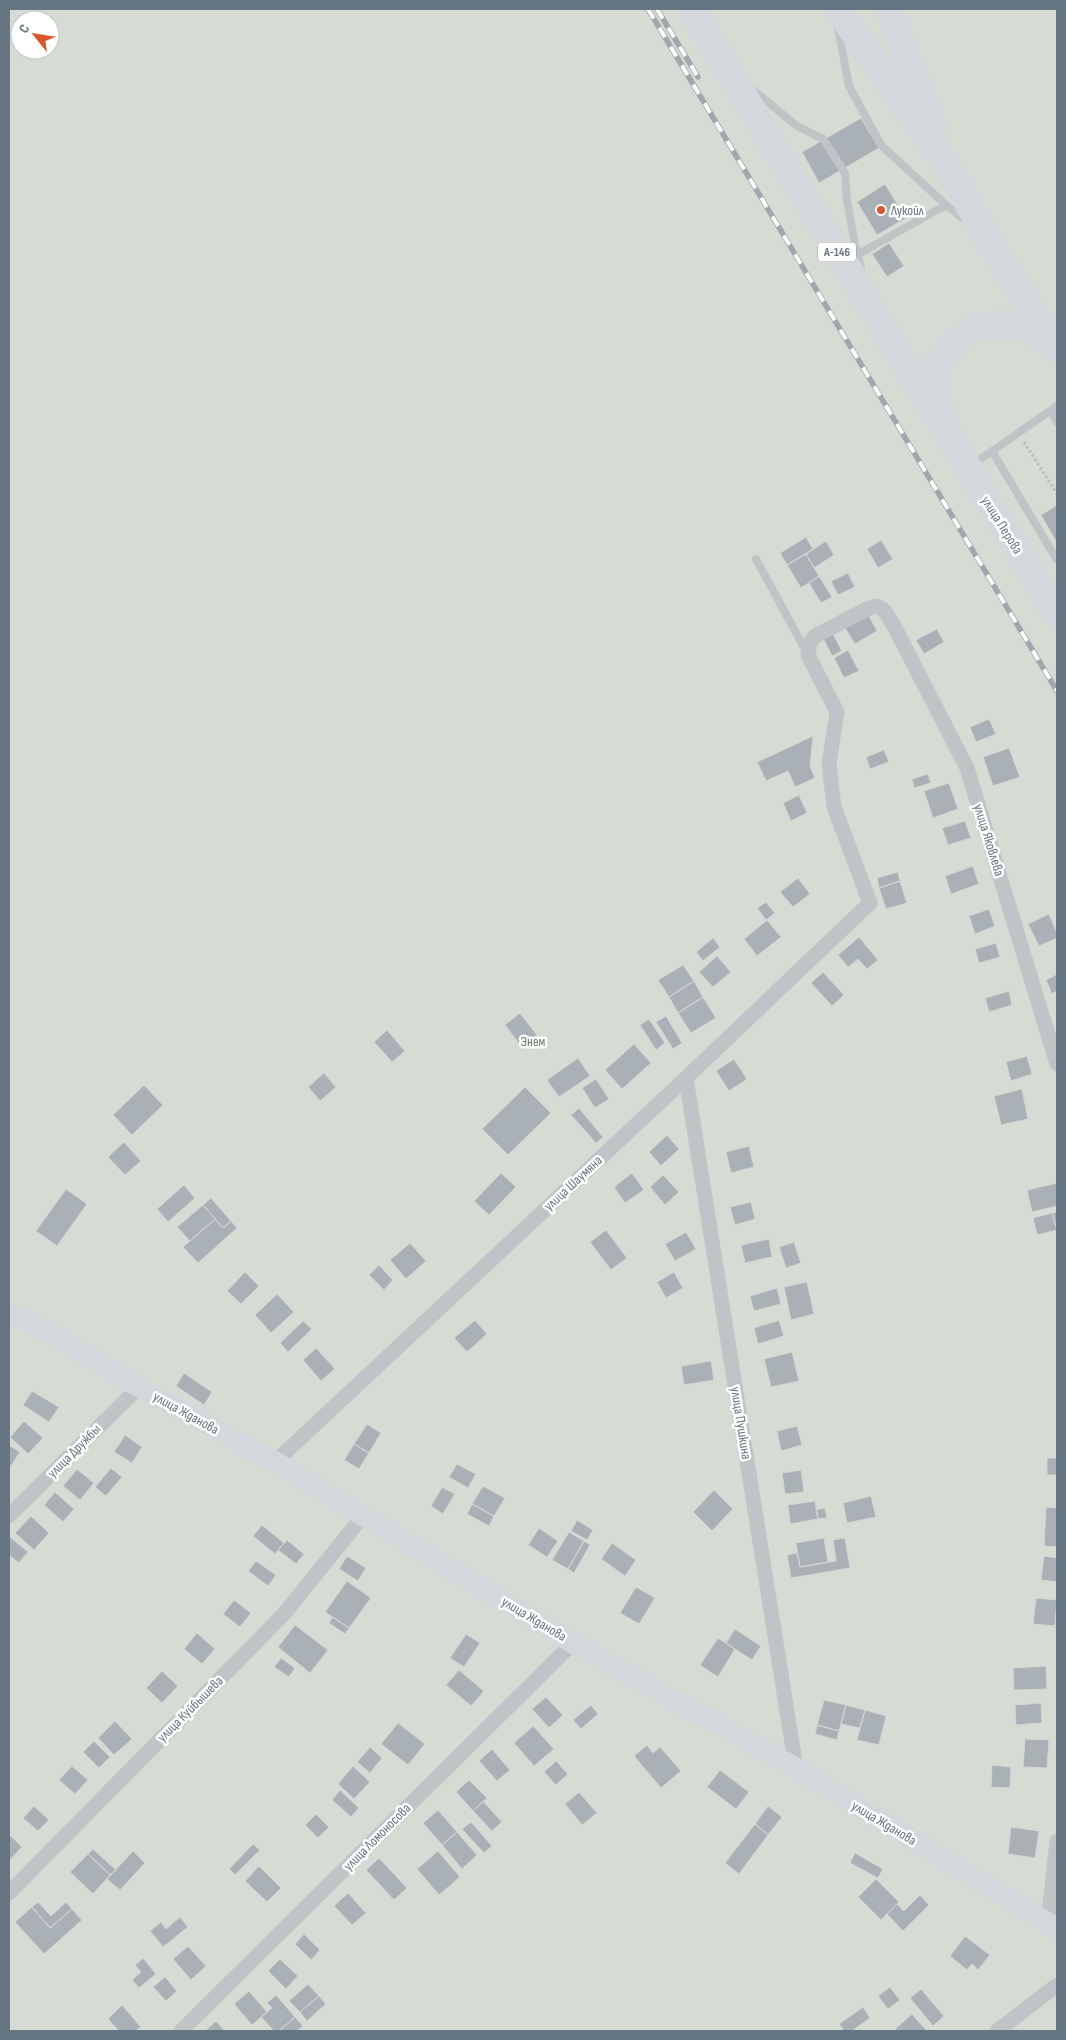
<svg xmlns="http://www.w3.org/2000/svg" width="1066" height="2040" viewBox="0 0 1066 2040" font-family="'Sofia Sans Condensed',sans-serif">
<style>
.green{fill:#d6dcd3;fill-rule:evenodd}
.building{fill:#a9b1b6;stroke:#d6d6d4}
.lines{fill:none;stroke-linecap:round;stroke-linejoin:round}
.path{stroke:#babcbe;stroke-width:3;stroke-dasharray:2.5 2.5;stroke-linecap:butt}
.lane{stroke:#c0c4c7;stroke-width:8}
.street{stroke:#c0c4c7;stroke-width:15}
.secondary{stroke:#d4d8dc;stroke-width:21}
.highway{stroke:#d4d8dc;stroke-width:28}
.rail-casing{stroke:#a1a7ac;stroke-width:5.5}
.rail{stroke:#fff;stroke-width:4;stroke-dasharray:11;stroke-linecap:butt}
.poi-dot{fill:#db562c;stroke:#fff;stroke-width:2}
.labels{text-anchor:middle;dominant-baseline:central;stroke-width:5;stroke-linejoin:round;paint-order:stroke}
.shield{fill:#fff;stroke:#939ea7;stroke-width:1}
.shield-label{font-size:12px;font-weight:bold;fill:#657581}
.poi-label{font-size:14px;fill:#657581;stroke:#fff;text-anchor:start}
.street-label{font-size:14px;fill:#657581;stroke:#fff}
.park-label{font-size:14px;fill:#687964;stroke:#fff}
</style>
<rect width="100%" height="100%" fill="#f5f5f2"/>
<!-- green -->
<path class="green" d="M9 9H1057V2031H9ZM20 20H50V50H20Z"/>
<!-- building -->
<path class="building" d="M861 118 879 148 819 183 802 152Z
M885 184 906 218 877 235 857 202Z
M889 243 904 266 887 277 872 254Z
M1057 505V543L1041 515Z
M806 537 813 549 787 565 780 553Z
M881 540 893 559 878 568 867 549Z
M826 541 834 555 814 568 806 554Z
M806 554 819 576 801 588 787 565Z
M848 573 855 587 838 595 831 581Z
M819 576 832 597 821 603 809 583Z
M868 614 877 631 855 644 845 628Z
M937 629 944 642 924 654 916 640Z
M831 630 842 651 832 656 821 634Z
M848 650 859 671 844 678 834 658Z
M989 719 996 734 976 742 970 727Z
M813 736 810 766 815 778 795 787 788 771 766 781 757 762Z
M1009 748 1020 777 993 786 983 757Z
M884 750 889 762 870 769 866 757Z
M928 774 931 783 914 788 912 779Z
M949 783 958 809 933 818 924 791Z
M799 795 807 813 791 821 783 803Z
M965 821 971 838 948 845 942 828Z
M973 866 979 884 951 894 945 876Z
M898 872 900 881 879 888 877 878Z
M798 878 810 894 793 907 780 892Z
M900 881 907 903 886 909 879 888Z
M766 902 775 913 766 920 757 908Z
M989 909 995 926 975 934 969 916Z
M1049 914 1057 933V938L1039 946 1028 924Z
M767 920 781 937 757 956 744 939Z
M859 937 878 960 867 969 858 959 848 967 838 955Z
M713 938 720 947 703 961 696 952Z
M996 943 1000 957 979 963 975 949Z
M717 956 731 972 713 987 699 972Z
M683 965 694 981 669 997 658 980Z
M823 972 844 995 832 1006 811 983Z
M1057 974V991L1052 994 1046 980Z
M694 981 703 997 678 1013 669 997Z
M1009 991 1012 1005 989 1012 985 998Z
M703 997 716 1018 691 1033 678 1013Z
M520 1013 537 1035 521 1046 505 1025Z
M666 1016 682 1043 673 1049 656 1022Z
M649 1019 665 1043 656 1050 640 1025Z
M387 1030 405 1051 392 1062 374 1042Z
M634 1044 651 1063 622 1089 605 1070Z
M1027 1056 1032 1074 1011 1081 1006 1062Z
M578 1058 590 1076 559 1097 547 1080Z
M734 1059 747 1079 729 1091 716 1071Z
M324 1073 336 1087 320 1101 308 1087Z
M596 1079 609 1099 595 1108 582 1088Z
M144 1085 163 1105 132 1135 113 1115Z
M525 1087 551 1113 508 1155 482 1129Z
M1022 1089 1028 1119 1001 1125 994 1096Z
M579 1108 603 1137 596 1143 571 1115Z
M667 1135 679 1149 661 1166 649 1152Z
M124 1142 141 1161 125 1175 108 1157Z
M749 1146 754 1167 731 1173 726 1152Z
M501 1173 516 1187 489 1215 474 1201Z
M632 1173 644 1190 625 1203 614 1187Z
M663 1175 679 1192 665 1205 650 1187Z
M1057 1183V1206L1032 1212 1027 1190Z
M184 1185 195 1198 168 1222 157 1209Z
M66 1189 87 1204 57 1246 36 1231Z
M211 1198 231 1221 223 1228 203 1205Z
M751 1202 755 1219 735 1225 730 1207Z
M203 1205 215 1219 190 1241 177 1227Z
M1057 1212V1230L1052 1213Z
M1052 1213 1057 1230 1037 1235 1033 1218Z
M215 1219 223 1228 231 1221 237 1228 198 1263 183 1247Z
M606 1230 627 1258 611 1270 590 1242Z
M686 1232 696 1249 675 1261 665 1244Z
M769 1239 772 1257 745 1263 741 1245Z
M794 1242 801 1263 786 1268 779 1247Z
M410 1243 426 1261 406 1279 390 1260Z
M379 1265 393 1280 384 1290 369 1275Z
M245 1272 259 1286 241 1304 227 1291Z
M674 1272 683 1288 666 1298 657 1282Z
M807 1282 814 1314 791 1320 784 1287Z
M777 1288 781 1304 754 1311 750 1296Z
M277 1294 294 1312 271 1333 255 1315Z
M475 1320 487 1334 467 1352 454 1338Z
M779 1320 784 1336 758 1344 754 1328Z
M303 1321 312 1329 288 1352 280 1343Z
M316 1348 335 1369 321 1381 303 1360Z
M792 1352 799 1381 771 1387 764 1359Z
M711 1361 714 1380 684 1385 681 1366Z
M184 1373 212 1392 204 1405 176 1386Z
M32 1391 59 1407 49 1422 23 1405Z
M24 1421 43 1438 28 1454 10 1437Z
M367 1424 381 1433 369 1453 354 1444Z
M797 1426 802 1445 781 1451 777 1431Z
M125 1435 142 1447 132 1463 114 1452Z
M354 1444 369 1453 359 1469 344 1460Z
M9 1445 20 1452 9 1469Z
M1047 1458H1057V1475H1047Z
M457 1464 476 1474 468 1488 449 1477Z
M111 1468 122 1477 106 1496 95 1487Z
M77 1469 94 1483 80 1500 63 1486Z
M801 1470 804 1492 785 1494 782 1473Z
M483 1486 505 1498 494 1516 472 1504Z
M442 1487 455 1494 443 1514 431 1506Z
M714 1490 733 1509 712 1531 693 1512Z
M55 1492 74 1509 63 1522 44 1505Z
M871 1496 876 1517 847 1523 843 1503Z
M815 1501 818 1519 790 1524 788 1505Z
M472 1504 494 1516 489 1526 467 1514Z
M1046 1507 1057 1508V1547L1044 1546Z
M825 1508 827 1518 818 1519 816 1510Z
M31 1516 49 1533 34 1550 15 1533Z
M577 1520 593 1530 587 1540 571 1531Z
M262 1525 284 1543 275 1554 253 1536Z
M539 1528 558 1541 547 1557 528 1545Z
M569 1532 584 1541 568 1569 552 1560Z
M9 1536 28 1552 19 1563 9 1555Z
M824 1538 828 1562 800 1567 796 1543Z
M845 1538 850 1568 791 1578 787 1555 797 1553 800 1567 836 1561 833 1540Z
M287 1540 304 1554 296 1564 278 1550Z
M584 1541 590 1545 574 1573 568 1569Z
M612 1543 636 1560 625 1576 601 1559Z
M347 1556 366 1568 358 1581 339 1569Z
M1044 1556 1057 1558V1582L1041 1580Z
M256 1561 276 1575 268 1586 248 1571Z
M347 1581 371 1598 349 1628 325 1612Z
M636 1587 655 1598 639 1624 620 1613Z
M1036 1598 1057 1600 1055 1626 1033 1624Z
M234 1600 251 1613 240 1627 223 1614Z
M333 1617 349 1628 345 1634 329 1623Z
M295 1625 328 1650 310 1673 278 1647Z
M735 1629 761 1646 752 1660 726 1643Z
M197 1633 215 1649 202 1664 184 1649Z
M466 1634 480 1643 464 1667 450 1658Z
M718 1638 735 1649 718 1677 700 1665Z
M281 1658 295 1668 289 1677 274 1667Z
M1046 1666 1047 1689 1014 1690 1013 1668Z
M459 1670 484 1691 471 1706 446 1685Z
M162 1671 178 1686 162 1703 146 1688Z
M546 1697 563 1715 549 1728 532 1709Z
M824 1700 846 1705 839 1731 817 1725Z
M1041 1703 1042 1723 1016 1725 1015 1705Z
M591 1705 598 1714 581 1729 573 1720Z
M846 1705 865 1710 860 1728 841 1724Z
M865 1710 886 1716 879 1745 857 1740Z
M115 1721 132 1739 114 1755 98 1738Z
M398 1723 425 1744 408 1765 381 1744Z
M817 1725 839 1731 837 1740 815 1734Z
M533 1726 554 1749 534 1766 514 1743Z
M1025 1739 1049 1740 1047 1768 1023 1767Z
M94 1741 110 1757 99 1768 83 1752Z
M647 1745 653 1753 660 1747 681 1771 661 1788 634 1756Z
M370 1747 382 1758 370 1773 357 1762Z
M492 1749 510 1770 497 1781 479 1761Z
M556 1761 568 1774 556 1785 544 1772Z
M992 1765 1011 1767 1010 1788 991 1787Z
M72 1766 88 1780 75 1794 59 1780Z
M353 1766 370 1782 354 1799 338 1784Z
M720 1770 749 1792 736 1809 707 1787Z
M469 1780 487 1798 473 1811 456 1792Z
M340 1790 359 1808 351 1817 332 1800Z
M579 1792 597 1813 582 1825 565 1804Z
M483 1801 502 1822 492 1831 473 1811Z
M34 1806 49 1820 38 1831 23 1818Z
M768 1806 782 1817 768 1835 755 1824Z
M438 1810 457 1832 442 1845 423 1823Z
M316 1814 329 1827 318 1838 305 1825Z
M471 1822 492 1846 484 1853 462 1829Z
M755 1824 768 1835 739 1874 725 1863Z
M1011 1827 1039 1831 1035 1858 1008 1854Z
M457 1832 477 1855 462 1869 442 1845Z
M9 1834 22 1847 9 1861Z
M253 1844 260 1850 235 1875 229 1869Z
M93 1849 116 1870 110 1875 88 1854Z
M133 1851 145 1863 120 1890 107 1879Z
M438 1851 460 1877 439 1895 417 1869Z
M855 1853 883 1869 878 1878 850 1863Z
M88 1854 110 1875 93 1894 70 1872Z
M379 1858 407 1888 394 1900 366 1870Z
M259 1866 281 1888 267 1902 245 1881Z
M876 1879 899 1902 881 1920 858 1897Z
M348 1893 366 1913 352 1925 334 1906Z
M920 1895 929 1905 903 1931 887 1914 897 1904 904 1911Z
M38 1902 51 1916 66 1902 72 1909 50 1928 32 1907Z
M32 1907 50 1928 72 1909 82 1920 44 1954 15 1922Z
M180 1917 188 1927 163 1947 150 1931 161 1922 166 1929Z
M304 1934 320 1950 311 1960 295 1944Z
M965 1936 990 1955 978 1970 972 1964 967 1970 950 1956Z
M188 1946 206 1966 191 1980 173 1959Z
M143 1958 156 1974 139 1988 132 1980 141 1972 135 1965Z
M280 1959 298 1976 286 1989 268 1971Z
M165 1977 177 1991 166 2001 153 1987Z
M308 1984 319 1996 300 2012 289 2001Z
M890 1987 900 2000 888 2009 878 1996Z
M921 1989 944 2016 933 2026 910 1998Z
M249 1991 267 2012 252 2025 234 2004Z
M276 1995 295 2017 279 2031H274L261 2017 272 2008 267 2003Z
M319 1996 326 2004 307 2021 300 2012Z
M122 2005 141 2027 136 2031H119L108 2019Z
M863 2007 870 2018 852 2031H844L839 2024Z
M912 2014 927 2031H897L895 2029Z
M295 2017 303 2026 297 2031H279Z
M216 2021 225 2031H205Z"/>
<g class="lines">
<!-- path -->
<path class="path" d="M1024 442 1057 494"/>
<!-- lane -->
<path class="lane" d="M838 28 849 86 881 145 946 205 966 221
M752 89 797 126 823 139 845 173 847 201 857 255 861 267
M857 255 946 205
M1051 411 1057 422
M992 451 1057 560
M972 465 1057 406
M756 559 807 653"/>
<!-- street -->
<path class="street" d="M686 1078 796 1768
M275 1462 686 1078 870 903 834 807 829 764 837 712 808 655 810 643 815 636 867 609 876 606 884 610 894 626 967 768 1057 1064
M9 1516 139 1387
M9 1893 283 1615 363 1516
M1048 1923 1057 1841
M181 2031 573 1643
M997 2031 1057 1985"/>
<!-- secondary -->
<path class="secondary" d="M9 1313 34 1323 139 1387 275 1462 573 1643 796 1768 1048 1923 1057 1931"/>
<!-- highway -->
<path class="highway" d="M691 9 1057 615
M838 9 952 173 986 237 1057 348
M889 9 933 125
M942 417 935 390 937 366 955 342 978 327 1000 324 1029 329 1052 346"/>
<defs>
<path id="rail" d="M648 9 1057 691
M657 9 698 77"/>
</defs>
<!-- rail casing -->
<use href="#rail" class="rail-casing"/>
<!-- rail -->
<use href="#rail" class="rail"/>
</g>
<!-- markers -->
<circle class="poi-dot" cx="881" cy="210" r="5"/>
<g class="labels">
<!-- shield labels -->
<rect class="shield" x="818" y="242.5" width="38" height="19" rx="4"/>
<g class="shield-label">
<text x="837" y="252">А-146</text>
</g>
<!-- poi labels -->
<g class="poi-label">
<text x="891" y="210">Лукойл</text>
</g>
<!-- street labels -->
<g class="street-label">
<text transform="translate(1002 525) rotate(58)">улица Перова</text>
<text transform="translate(989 840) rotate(73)">улица Яковлева</text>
<text transform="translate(573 1183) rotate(-43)">улица Шаумяна</text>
<text transform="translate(186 1413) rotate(29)">улица Жданова</text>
<text transform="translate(741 1423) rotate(81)">улица Пушкина</text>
<text transform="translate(74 1451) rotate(-45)">улица Дружбы</text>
<text transform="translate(534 1619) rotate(31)">улица Жданова</text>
<text transform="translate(190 1709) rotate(-45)">улица Куйбышева</text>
<text transform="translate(884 1823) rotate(31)">улица Жданова</text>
<text transform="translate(377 1837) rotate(-45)">улица Ломоносова</text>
</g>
<!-- park labels -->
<g class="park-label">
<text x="533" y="1041">Энем</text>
</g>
</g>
<!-- border -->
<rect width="1066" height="2040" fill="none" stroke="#657581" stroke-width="20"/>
<!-- north arrow -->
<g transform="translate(35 35) rotate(300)"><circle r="24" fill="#ffffff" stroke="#c1c8cd"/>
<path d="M0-4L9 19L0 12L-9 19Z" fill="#db562c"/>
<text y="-8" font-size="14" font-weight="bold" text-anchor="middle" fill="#657581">С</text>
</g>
</svg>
